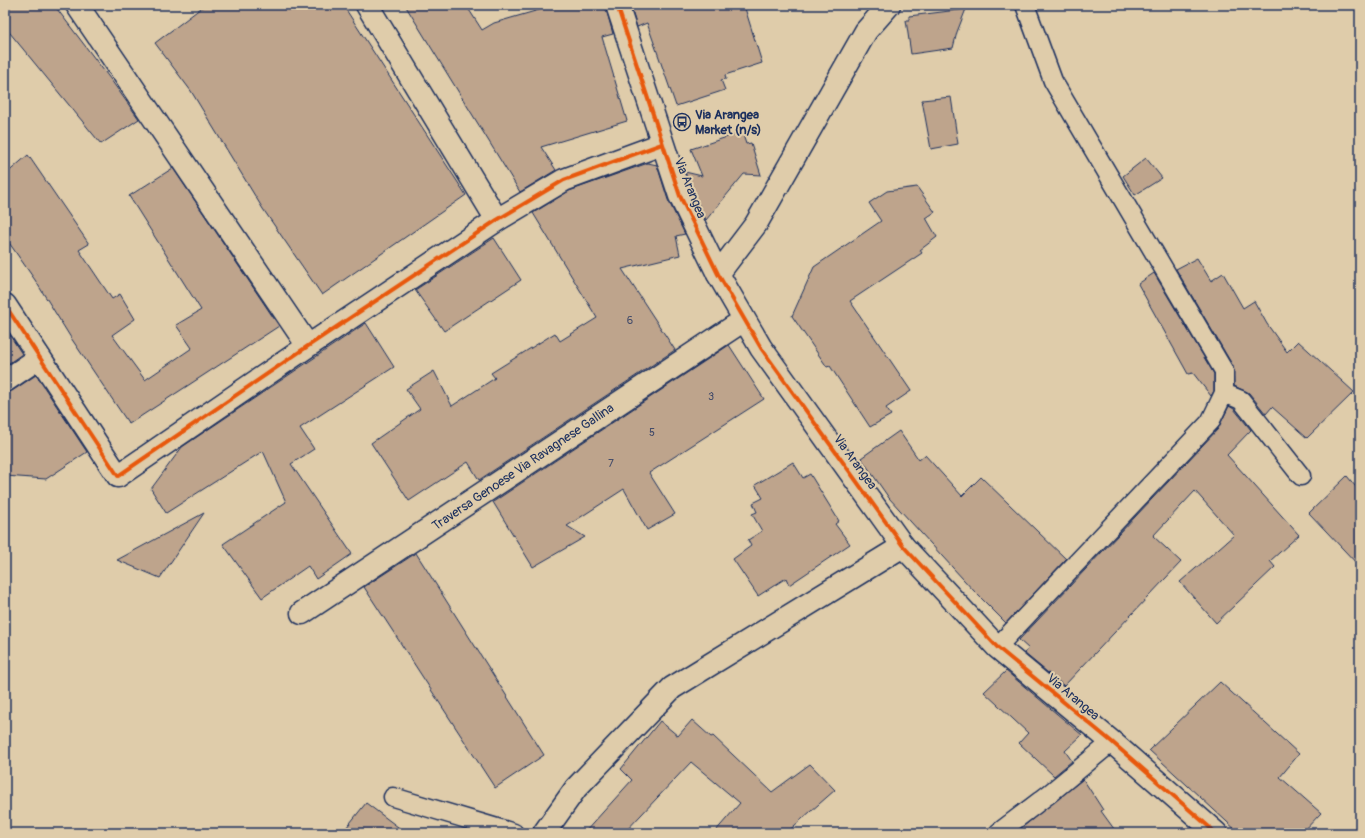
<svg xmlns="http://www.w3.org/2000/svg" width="1365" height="838" font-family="Pangolin,sans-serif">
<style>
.building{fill:#bea48c;stroke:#1b2f5e}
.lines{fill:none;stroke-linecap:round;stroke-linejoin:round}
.service-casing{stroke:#1b2f5e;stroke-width:21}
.minor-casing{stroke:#1b2f5e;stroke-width:25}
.tertiary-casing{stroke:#1b2f5e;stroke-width:25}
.service{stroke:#dfccaa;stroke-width:18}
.minor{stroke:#dfccaa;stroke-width:22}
.tertiary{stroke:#dfccaa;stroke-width:22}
.cycleway-casing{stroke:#dfccaa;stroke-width:6}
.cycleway{stroke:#e8590c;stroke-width:4}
.labels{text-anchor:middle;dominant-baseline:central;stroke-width:4;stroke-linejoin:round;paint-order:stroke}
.number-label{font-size:11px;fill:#444c6a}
.poi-label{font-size:13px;font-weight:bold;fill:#1b2f5e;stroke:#dfccaa;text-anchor:start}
.street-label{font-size:13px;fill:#1b2f5e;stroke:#dfccaa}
</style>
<rect width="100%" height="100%" fill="#dfccaa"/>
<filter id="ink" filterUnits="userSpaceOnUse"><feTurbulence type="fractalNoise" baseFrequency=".025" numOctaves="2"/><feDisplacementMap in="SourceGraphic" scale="8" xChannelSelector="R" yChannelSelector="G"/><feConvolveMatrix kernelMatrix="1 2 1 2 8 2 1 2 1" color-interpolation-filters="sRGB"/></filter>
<g filter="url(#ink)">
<path class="building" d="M 5,5 L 54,5 L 111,80 L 139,119 L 101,144 L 5,27 Z
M 205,5 L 343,5 L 466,195 L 322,295 L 263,209 L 191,91 L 155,43 Z
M 405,5 L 466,5 L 482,30 L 494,23 L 556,5 L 605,5 L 613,34 L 602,37 L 627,121 L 541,147 L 556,170 L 520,192 Z
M 630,5 L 744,5 L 762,63 L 725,75 L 726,79 L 721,80 L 725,90 L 676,106 L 647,23 L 637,27 Z
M 966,9 L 957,32 L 953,48 L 911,54 L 906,20 L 909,20 L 909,16 Z
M 951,97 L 958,144 L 931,149 L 922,100 Z
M 742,132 L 746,144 L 751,143 L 761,175 L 744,174 L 706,220 L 692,191 L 685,172 L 702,176 L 691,149 Z
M 28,155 L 89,244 L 79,250 L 112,299 L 120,294 L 135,319 L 112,335 L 145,380 L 192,348 L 176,325 L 201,310 L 129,196 L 173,168 L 279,326 L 129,424 L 71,338 L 35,280 L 5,237 L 5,175 Z
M 1146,158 L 1162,178 L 1135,195 L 1123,176 Z
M 648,163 L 657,165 L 668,200 L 685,234 L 676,236 L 680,255 L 622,269 L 675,350 L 479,480 L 468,462 L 409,501 L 371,443 L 420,409 L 406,389 L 434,371 L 452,406 L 495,378 L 491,373 L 555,333 L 560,341 L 597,318 L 533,213 L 569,191 Z
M 917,187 L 935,212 L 926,218 L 937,237 L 920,250 L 922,253 L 850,301 L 911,391 L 886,408 L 891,415 L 870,427 L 830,366 L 827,367 L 792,316 L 814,267 L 881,221 L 869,203 L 887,191 Z
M 494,238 L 521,280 L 444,331 L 415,290 Z
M 1197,258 L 1211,281 L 1223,273 L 1243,308 L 1254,301 L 1267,324 L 1287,352 L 1298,341 L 1354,392 L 1307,438 L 1272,407 L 1266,414 L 1249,393 L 1234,386 L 1233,366 L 1176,269 Z
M 1154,273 L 1214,374 L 1214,391 L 1211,396 L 1193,373 L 1188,374 L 1138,284 Z
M 366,323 L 394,367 L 300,428 L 314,449 L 291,464 L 352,554 L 316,579 L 308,566 L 262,598 L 223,544 L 286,502 L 263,451 L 166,513 L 151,489 L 182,447 Z
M 5,328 L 22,354 L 5,366 Z
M 729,345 L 764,399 L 649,473 L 675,514 L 647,530 L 624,489 L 567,526 L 585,537 L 533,567 L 493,502 Z
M 36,375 L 87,452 L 46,479 L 5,476 L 5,393 L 12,391 Z
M 1229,406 L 1234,409 L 1251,430 L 1227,455 L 1299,535 L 1270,561 L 1275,567 L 1216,623 L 1180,582 L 1234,535 L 1195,491 L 1153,536 L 1181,562 L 1064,686 L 1024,653 L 1029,649 L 1019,640 L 1218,429 Z
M 899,431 L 919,460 L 925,455 L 962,496 L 981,477 L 1066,559 L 1006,623 L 974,591 L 889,498 L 861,458 Z
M 793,462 L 803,478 L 810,474 L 839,521 L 835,524 L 850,544 L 789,585 L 786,578 L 758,596 L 733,559 L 751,546 L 748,540 L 762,531 L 752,514 L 757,512 L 753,503 L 763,498 L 755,485 Z
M 1347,476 L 1360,492 L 1360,567 L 1309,513 Z
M 204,513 L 160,578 L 117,560 Z
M 416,553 L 544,755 L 495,788 L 364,587 Z
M 1006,671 L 1082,735 L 1065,751 L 1072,761 L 1054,776 L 1019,743 L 1028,733 L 984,692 Z
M 1220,682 L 1299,754 L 1280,777 L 1321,813 L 1302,833 L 1239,833 L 1149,750 Z
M 692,720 L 711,737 L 713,736 L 772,792 L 810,764 L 835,790 L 786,833 L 714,833 L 740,803 L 691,762 L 624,833 L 584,833 L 632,780 L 621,769 L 660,721 L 678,736 Z
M 1083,779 L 1103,810 L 1101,811 L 1117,833 L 1015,833 Z
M 366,803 L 406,833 L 342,833 Z"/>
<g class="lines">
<g class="service-casing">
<path id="service" d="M 1224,393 L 1241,400 L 1301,476
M 997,647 L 1210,422 L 1224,393 L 1224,371 L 1053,81 L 1025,5
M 393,797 L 514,833
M 998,833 L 1049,794 L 1112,742"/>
</g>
<g class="minor-casing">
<path id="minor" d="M 77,5 L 308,346
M 367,5 L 497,220
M 718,274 L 756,224 L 866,31 L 889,5
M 5,305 L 118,476 L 308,346 L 497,220 L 564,180 L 662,144
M 5,381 L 39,358
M 302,613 L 744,320
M 544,833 L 576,788 L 672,688 L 903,546"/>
</g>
<g class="tertiary-casing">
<path id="tertiary" d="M 617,5 L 680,196 L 718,274 L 761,348 L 903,546 L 997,647 L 1112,742 L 1216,833"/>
</g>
<use href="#service" class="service"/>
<use href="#minor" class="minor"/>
<use href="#tertiary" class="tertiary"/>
<g class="cycleway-casing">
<path id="cycleway" d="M 617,5 L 680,196 L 718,274 L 761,348 L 903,546 L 997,647 L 1112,742 L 1216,833
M 5,305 L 118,476 L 308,346 L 497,220 L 564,180 L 662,144"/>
</g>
<use href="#cycleway" class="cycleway"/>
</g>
</g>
<defs>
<g id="bus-ring" transform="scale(0.9)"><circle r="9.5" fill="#dfccaa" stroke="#1b2f5e" stroke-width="1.5"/><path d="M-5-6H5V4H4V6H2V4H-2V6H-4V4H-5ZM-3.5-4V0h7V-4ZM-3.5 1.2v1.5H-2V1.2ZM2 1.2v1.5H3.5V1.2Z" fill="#1b2f5e"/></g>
</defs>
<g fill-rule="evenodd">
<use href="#bus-ring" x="682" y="122"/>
</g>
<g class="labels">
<g class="number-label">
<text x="630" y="320">6</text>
<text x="711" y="396">3</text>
<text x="652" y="432">5</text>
<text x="611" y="463">7</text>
</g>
<g class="poi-label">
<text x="695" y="115">Via Arangea<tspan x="695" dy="15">Market (n/s)</tspan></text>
</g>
<g class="street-label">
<text transform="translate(690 188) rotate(68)">Via Arangea</text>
<text transform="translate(855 462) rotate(54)">Via Arangea</text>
<text transform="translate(523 467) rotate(-34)">Traversa Genoese Via Ravagnese Gallina</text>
<text transform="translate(1073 697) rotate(40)">Via Arangea</text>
</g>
</g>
<rect width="1365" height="838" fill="none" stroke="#dfccaa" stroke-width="20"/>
<rect x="10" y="10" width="1345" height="818" fill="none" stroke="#1b2f5e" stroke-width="1.5" filter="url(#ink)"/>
</svg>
